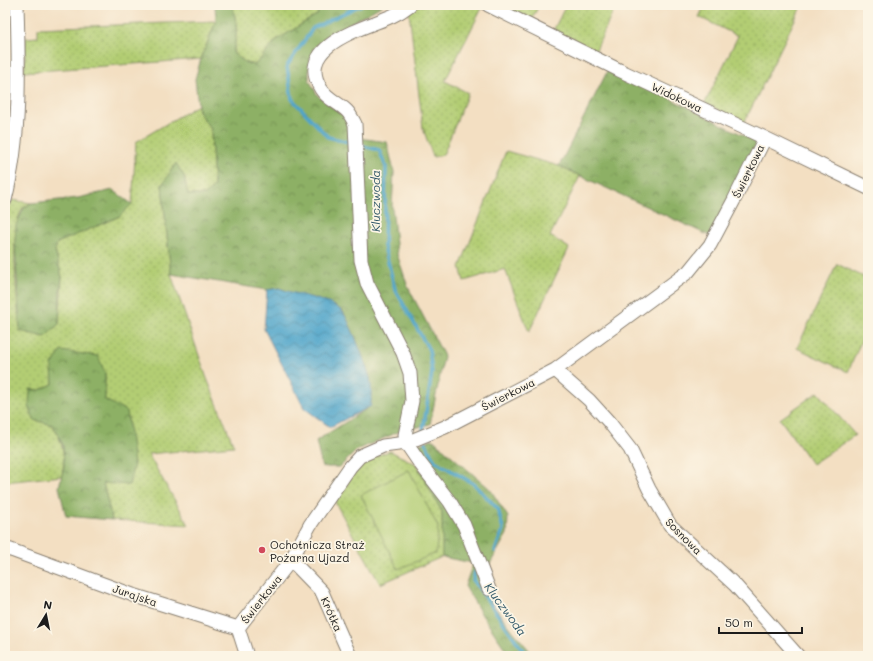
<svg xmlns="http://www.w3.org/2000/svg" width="873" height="661" font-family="Mali,sans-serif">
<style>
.green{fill:url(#green-dots);stroke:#677448}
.forest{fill:url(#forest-crowns);stroke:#546640}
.pitch{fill:#b2cd73;stroke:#677448}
.water{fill:url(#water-waves);stroke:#346073}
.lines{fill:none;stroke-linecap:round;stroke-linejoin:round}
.stream{stroke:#4da4ca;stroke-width:3.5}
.minor-casing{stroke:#887e6f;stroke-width:15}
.minor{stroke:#fff;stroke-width:13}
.poi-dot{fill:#d1495b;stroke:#fcf5e5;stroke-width:1.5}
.labels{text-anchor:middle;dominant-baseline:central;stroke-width:3.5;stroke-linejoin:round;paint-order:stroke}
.street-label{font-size:11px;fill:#1c1c1c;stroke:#fcf5e5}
.poi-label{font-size:11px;fill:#1c1c1c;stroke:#fcf5e5;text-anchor:start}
.water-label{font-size:12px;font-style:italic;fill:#32596a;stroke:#fcf5e5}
</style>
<defs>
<pattern id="green-dots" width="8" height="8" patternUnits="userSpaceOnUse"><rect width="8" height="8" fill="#b2cd73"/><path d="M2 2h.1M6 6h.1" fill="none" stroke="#98af63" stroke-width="1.8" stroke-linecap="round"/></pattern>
<pattern id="forest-crowns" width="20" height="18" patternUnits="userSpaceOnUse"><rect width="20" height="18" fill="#8db065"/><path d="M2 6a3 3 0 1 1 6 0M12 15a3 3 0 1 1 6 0" fill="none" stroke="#728e52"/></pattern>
<pattern id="water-waves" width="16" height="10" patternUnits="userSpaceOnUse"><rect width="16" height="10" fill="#4da4ca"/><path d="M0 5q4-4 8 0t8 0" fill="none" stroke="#3f85a3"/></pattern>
</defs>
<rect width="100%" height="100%" fill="#fcf5e5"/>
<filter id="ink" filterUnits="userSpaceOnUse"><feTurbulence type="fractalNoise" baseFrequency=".025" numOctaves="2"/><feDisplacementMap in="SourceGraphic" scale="8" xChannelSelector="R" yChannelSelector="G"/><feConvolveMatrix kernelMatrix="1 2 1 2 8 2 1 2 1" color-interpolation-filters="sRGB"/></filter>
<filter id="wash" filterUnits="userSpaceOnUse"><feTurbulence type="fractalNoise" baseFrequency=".012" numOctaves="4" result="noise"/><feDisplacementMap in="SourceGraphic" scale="16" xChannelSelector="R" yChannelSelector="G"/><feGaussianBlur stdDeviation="0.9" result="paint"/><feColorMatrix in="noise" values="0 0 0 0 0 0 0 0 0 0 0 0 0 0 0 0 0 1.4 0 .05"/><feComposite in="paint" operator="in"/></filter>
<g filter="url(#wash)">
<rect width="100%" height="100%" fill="#f3dfc2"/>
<path class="green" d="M 232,5 L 315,5 L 318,14 L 277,40 L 255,65 L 246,63 L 233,53 C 237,33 238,25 232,5 Z
M 418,5 L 483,6 L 445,81 L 468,93 L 443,155 L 433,157 L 423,128 L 409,12 Z
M 499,5 L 539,5 L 531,21 Z
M 566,5 L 616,5 L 595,52 L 553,31 Z
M 705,5 L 802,5 L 744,123 L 705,103 L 738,36 L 699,17 Z
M 216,21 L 201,59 L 24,72 L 26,38 L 38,37 L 38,28 Z
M 198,105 L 199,113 L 211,129 L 214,187 L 205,195 L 188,195 L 184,176 L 162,184 L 171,274 L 206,376 L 234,446 L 148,454 L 189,525 L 112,520 L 103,483 L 105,373 L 52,365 L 53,384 L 40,390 L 34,420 L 53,425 C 63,445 66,453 62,476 L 5,482 L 5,221 L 12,200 L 31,203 C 29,205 25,206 23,208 C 8,228 18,305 20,331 L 59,324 L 62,277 L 55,251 L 57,243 L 120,216 L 132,204 L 136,142 Z
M 506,151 L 559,166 L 580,176 L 550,236 L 569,248 L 529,332 L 505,269 L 464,281 L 460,267 Z
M 837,264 L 868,279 L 868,325 L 848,372 L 797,348 Z
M 818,392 L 855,435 L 812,464 L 780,419 Z
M 390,451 L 416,464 L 442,512 L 444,556 L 380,584 L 335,502 L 359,465 L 373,457 Z"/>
<path class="forest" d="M 215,5 L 232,5 C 238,25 237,33 233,53 L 246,63 L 255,65 L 277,40 L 318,14 L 315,5 L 383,5 L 325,37 L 313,50 L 309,63 L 309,80 L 318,96 L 346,118 L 351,137 L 387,142 L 394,172 L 392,206 L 397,254 L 408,287 L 444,356 L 430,424 L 398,432 L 357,450 L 340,467 L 322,467 L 316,441 L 371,406 L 370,378 L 357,342 L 343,311 L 323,301 L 292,293 L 279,288 L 267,290 L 171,274 L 162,185 L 176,163 L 184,176 L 188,195 L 205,195 L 214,187 L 211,129 L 199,113 L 195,79 L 201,59 L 216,21 Z
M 609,68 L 757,142 L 710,236 L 559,166 Z
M 113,190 L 132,204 L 120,216 L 57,243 L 55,251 L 62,277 L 60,291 L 59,324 L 45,337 L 20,331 L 15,242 L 16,225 L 24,208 L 31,203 L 78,198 Z
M 61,351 L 98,356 L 105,373 L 105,400 L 127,411 L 134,464 L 129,485 L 103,483 L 112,520 L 66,516 L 59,487 L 64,466 L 63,445 L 53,425 L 34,420 L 29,406 L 30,389 L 40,390 L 53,384 L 52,365 Z
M 432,439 L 490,489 L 508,517 L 507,534 L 487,569 L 418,445 Z
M 416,464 L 450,507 L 492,604 L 513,631 L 534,656 L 510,656 L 482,615 L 465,586 L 473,563 L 442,557 L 442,512 Z"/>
<path class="pitch" d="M 409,470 L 438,527 L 436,553 L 398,569 L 361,495 Z"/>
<path class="water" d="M 279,288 C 296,295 329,299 342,311 C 348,316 368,369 370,378 C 372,387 371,397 371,406 L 330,427 L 304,408 L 264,329 L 267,290 Z"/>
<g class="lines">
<path class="stream" d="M 353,143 L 328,137 L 292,99 L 287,66 L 313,28 L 361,5
M 359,145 L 379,150 L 386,167 L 384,246 L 395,289 L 429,350 L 432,372 L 423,431
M 425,442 L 435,461 L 474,484 L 498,509 L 503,529 L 495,551
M 475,572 L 473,580 L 527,656"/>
</g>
</g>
<g filter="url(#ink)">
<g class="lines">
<g class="minor-casing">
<path id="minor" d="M 410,5 C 405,9 399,13 392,16 C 365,28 294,45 321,89 C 327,99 339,103 347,111 C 350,114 353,120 355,124 L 361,260 L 367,283 L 403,353 L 410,373 L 412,401 L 405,435 L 406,443 L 419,462 L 450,502 L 464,525 L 489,589
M 488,5 L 619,70 L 765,138 L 868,188
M 5,200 C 21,137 19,70 17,5
M 555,370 L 589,400 L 609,422 L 630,449 L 649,489 L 670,525 L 735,585 L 798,656
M 5,549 L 11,550 L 133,595 L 238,628
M 291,560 L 322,592 L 350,656
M 238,628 L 291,560 L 310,525 L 350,467 L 360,456 L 383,446 L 406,443 L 445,427 L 555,370 L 688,272 L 710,245 L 734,200 L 765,138
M 238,628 L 247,656"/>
</g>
<use href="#minor" class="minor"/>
</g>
</g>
<circle class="poi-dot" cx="262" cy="550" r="4"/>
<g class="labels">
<g class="street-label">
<text transform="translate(677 97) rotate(25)">Widokowa</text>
<text transform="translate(748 171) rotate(-64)">Świerkowa</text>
<text transform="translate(508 394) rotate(-27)">Świerkowa</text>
<text transform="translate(684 536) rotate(45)">Sosnowa</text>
<text transform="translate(135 595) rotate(19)">Jurajska</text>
<text transform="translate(261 599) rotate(-52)">Świerkowa</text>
<text transform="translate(332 614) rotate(66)">Krótka</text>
</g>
<g class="poi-label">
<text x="270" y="544">Ochotnicza Straż<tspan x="270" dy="13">Pożarna Ujazd</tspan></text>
</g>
<g class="water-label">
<text transform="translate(375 201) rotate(-90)">Kluczwoda</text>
<text transform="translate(506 609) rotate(54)">Kluczwoda</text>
</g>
</g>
<rect width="873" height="661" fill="none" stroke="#fcf5e5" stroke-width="20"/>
<g transform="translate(46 615) rotate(10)" stroke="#fcf5e5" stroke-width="3" paint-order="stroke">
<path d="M0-3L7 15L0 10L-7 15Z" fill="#1c1c1c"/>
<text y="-6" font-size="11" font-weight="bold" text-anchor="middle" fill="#1c1c1c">N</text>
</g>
<path d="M719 627v6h83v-6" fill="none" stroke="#1c1c1c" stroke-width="2"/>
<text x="725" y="627" font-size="12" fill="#1c1c1c" stroke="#fcf5e5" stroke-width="3" paint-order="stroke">50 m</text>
</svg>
